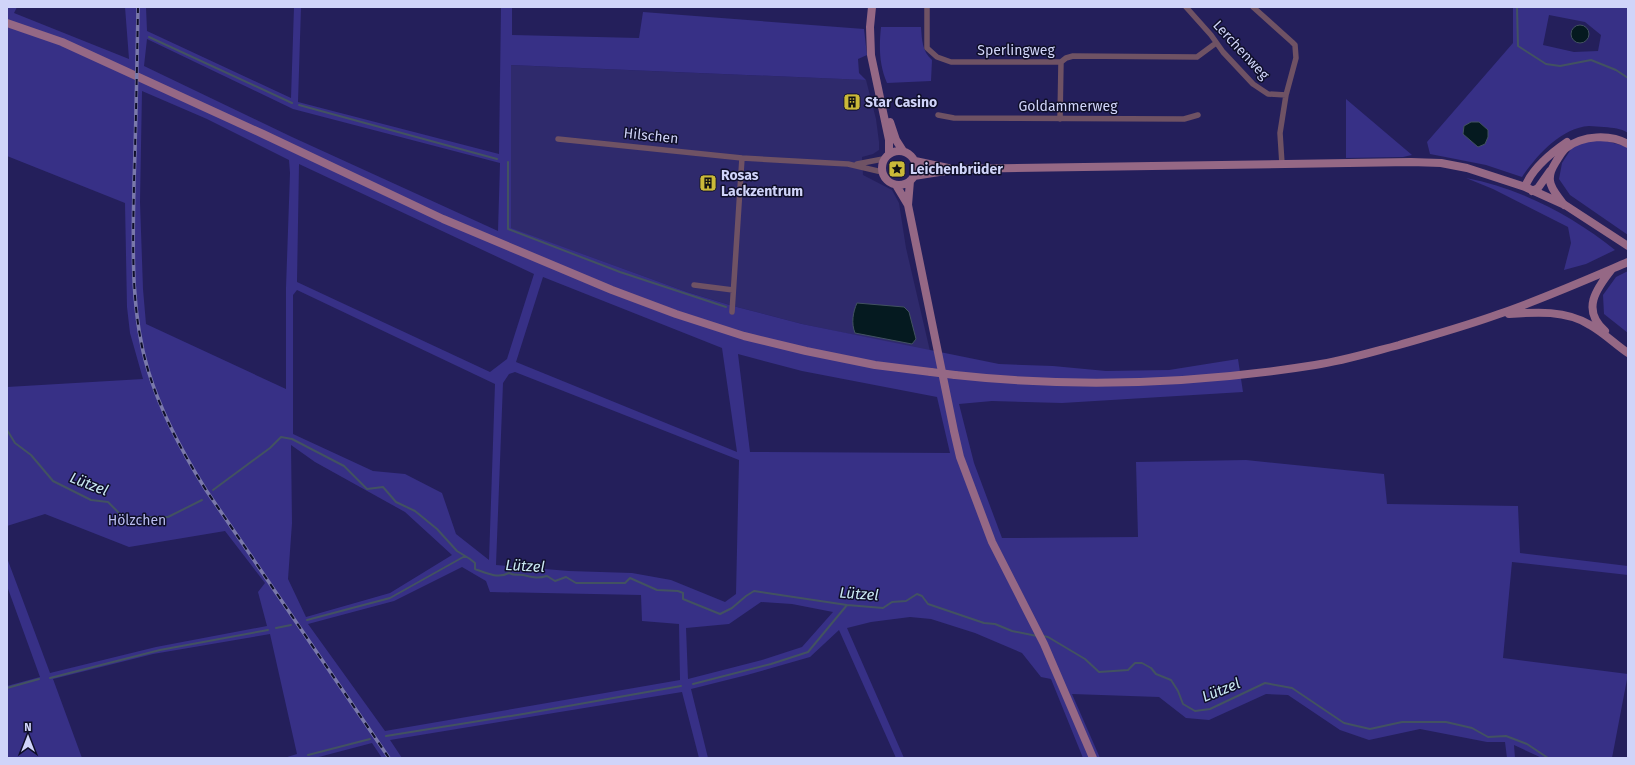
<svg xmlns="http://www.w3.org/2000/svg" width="1635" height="765" font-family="'Fira Sans',sans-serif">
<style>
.built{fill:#2f2a6c}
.green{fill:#373086;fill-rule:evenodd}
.water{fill:#051a20;stroke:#425261}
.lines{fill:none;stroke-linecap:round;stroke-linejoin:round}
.stream{stroke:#425261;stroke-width:2}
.street{stroke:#6f5264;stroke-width:5.5}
.secondary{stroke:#956885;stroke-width:8}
.rail-casing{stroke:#7a79aa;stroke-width:3.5}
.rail{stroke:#0f0f29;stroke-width:2;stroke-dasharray:6;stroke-linecap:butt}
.secondary-bridge{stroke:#956885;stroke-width:8}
.labels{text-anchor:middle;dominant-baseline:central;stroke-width:3;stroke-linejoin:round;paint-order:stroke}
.street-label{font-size:14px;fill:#d0d4f9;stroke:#0f0f29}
.poi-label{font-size:14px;font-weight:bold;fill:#d0d4f9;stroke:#0f0f29;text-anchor:start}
.park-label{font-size:14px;fill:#b9bdef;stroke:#0f0f29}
.water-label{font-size:15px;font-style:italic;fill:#cbe9f4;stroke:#0f0f29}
</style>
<rect width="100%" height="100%" fill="#241f5b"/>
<path class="built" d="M 510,65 L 866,80 L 876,119 L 879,142 L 879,150 L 873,154 L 862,157 L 863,175 L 892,190 L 899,203 L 906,248 L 930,351 L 802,324 L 733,306 L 687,292 L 510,228 Z"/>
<path class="green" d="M 7,7 L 17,7 L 14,13 L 129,59 L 125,7 L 146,7 L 147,31 L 291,98 L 294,7 L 301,7 L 298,102 L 499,154 L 501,7 L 512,7 L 512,35 L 639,38 L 643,12 L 864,29 L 867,55 L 858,59 L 859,73 L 866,80 L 511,65 L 511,228 L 687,292 L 733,306 L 802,324 L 999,364 L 1053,366 L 1106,371 L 1169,370 L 1238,359 L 1243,392 L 1062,403 L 992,401 L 959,404 L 974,463 L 1002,538 L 1138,537 L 1136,462 L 1246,460 L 1384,474 L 1387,504 L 1518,506 L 1520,553 L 1628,566 L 1628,575 L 1512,562 L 1503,658 L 1628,674 L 1612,758 L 1542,758 L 1514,745 L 1515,758 L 1507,758 L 1505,742 L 1487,742 L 1420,729 L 1369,740 L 1340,730 L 1288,695 L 1266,694 L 1209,720 L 1186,718 L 1159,697 L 1072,694 L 1100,758 L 1083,758 L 1051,679 L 1041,677 L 1022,653 L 975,633 L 931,619 L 910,617 L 871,622 L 847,628 L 904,758 L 896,758 L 839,630 L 810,657 L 747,675 L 691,689 L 708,758 L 699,758 L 682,692 L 390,740 L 402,758 L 382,758 L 372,743 L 315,758 L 284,758 L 297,754 L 270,634 L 153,654 L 53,679 L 82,758 L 7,758 L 7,686 L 40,677 L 7,586 L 7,558 L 50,673 L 156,647 L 267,626 L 258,592 L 265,583 L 225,531 L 129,547 L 45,514 L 7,526 L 7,387 L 143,379 L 130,333 L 127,307 L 125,203 L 7,156 ZM 147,39 L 293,109 L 500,163 L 498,231 L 292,137 L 144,66 ZM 142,91 L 207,119 L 289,160 L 290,173 L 286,288 L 286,389 L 146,324 L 143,289 L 140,202 ZM 299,164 L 534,274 L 507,359 L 490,372 L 297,282 ZM 543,277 L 722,348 L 737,452 L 516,362 ZM 297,290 L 495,384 L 489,560 L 456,534 L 442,493 L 405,474 L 373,471 L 293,434 L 293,295 ZM 738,354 L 802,371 L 937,397 L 950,453 L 750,452 ZM 515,372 L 739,460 L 736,594 L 725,602 L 671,580 L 632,573 L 569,571 L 496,565 L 503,383 L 509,374 ZM 291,445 L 315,462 L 405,512 L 452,555 L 390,593 L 306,617 L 288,579 L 292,523 ZM 462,567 L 486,581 L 490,592 L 641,595 L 642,621 L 679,624 L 680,680 L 385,731 L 308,624 L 394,601 ZM 761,602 L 792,604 L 833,612 L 802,647 L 762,660 L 688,679 L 686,628 L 729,624 Z
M 1513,7 L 1628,7 L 1628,133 C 1620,128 1614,128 1604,127 C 1599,127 1594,126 1589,126 C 1561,128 1537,155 1522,177 L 1486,165 L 1430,154 L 1427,142 L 1513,43 ZM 1549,15 L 1585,22 L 1601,35 L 1598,51 L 1574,52 L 1543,45 Z
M 881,27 L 921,27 C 922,40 922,51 932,60 L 931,81 L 887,83 C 879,64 879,47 881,27 Z
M 1346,99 L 1412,155 L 1403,157 L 1346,158 Z
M 1586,141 L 1606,141 L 1628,147 L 1628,235 L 1570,195 L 1559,179 L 1562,163 L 1573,146 Z
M 1466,178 C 1520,188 1573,216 1615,250 L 1586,264 L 1564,270 L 1571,243 L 1568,227 L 1493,189 Z
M 1628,271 L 1628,333 L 1604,314 L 1603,295 L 1616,277 Z"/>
<path class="water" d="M1571 34a9 9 0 1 1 18 0a9 9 0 1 1-18 0Z
M 1471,122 L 1479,122 L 1488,130 L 1488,137 L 1485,144 L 1478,147 L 1463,134 L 1464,126 Z
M 857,303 L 904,307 L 909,312 L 916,339 L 912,344 L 855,333 C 851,323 853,312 857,303 Z"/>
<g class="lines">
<path class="stream" d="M 1517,7 L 1518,46 L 1546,64 L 1560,66 L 1591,60 L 1616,70 L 1628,78
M 149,37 L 292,103
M 299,105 L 497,159
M 508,162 L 508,229 L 620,272 L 726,307
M 7,430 L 15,443 L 31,455 L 53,481 L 91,500 L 108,502 L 119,513 L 133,522 L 148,517 L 168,517 L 202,500
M 213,490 L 270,448 L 281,437 L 292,439 L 344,466 L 367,489 L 383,487 L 396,502 L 415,511 L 437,529 L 457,551 L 470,559 L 475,563 L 475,569 C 486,573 498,579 509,573 C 515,576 518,574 523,575 C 532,577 537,579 547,576 L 555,581 L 566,577 L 576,583 L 625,583 L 630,578 L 657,590 L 678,591 L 683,593 L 683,599 L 720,614 L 732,608 L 746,596 L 754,591 L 847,605 L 883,608 L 892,602 L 906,601 L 917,594 L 922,596 L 928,604 L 984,623 L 995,624 L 1012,631 L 1037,636
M 307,620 L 390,598 L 465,556
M 276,628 L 291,625
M 1043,636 L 1048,637 L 1085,659 L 1099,672 L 1128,670 L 1135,663 L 1142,663 L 1151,668 L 1156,674 L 1171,680 L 1178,691 L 1183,704 L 1195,711 L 1210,709 L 1265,683 L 1292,688 L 1344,723 L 1370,729 L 1402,722 L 1446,722 L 1472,728 L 1488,737 L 1506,736 L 1527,744 L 1548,758
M 50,678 L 160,650 L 268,630
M 693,684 L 771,664 L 808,652 L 847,605
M 7,688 L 39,679
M 386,736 L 523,714 L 681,686
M 308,755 L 370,739"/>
<path class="street" d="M 927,7 L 927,48 L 937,57 L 951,62 L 1061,62 L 1066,58 L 1073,56 L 1197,57 L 1216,43
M 1186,7 L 1211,35 L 1223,52 L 1253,84 L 1268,94 L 1286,95
M 1253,7 L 1292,42 L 1295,45 L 1296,58 L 1286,95 L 1280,133 L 1282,164
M 938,115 L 954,118 L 1184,119 L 1198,115
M 1060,119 L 1061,62
M 558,139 L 742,158 L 848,164 L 882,172
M 857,164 L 883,159
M 694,285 L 733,290
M 732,312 L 742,158"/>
<path class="secondary" d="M 872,7 L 870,27 L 871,55 L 889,140 L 889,153
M 7,23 L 62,42 L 263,134 L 443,219 L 612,290 L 676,314 L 744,336 L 806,351 L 875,365 L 931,372
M 890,122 L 896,140 L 903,151
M882 168a17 17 0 1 1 34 0a17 17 0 1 1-34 0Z
M 915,161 L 948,168
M 914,176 L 958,169 L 1411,162 L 1441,163 L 1467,168 L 1525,187 L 1565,205 L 1628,246
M 910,181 L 908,205 L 954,431 L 960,457 L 992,542 L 1044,644 L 1093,758
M 896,185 L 908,205
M 1525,187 C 1532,168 1551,153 1567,142
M 1532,191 L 1538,188 L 1550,171
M 1564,205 C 1559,197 1551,190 1550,181 C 1549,172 1553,167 1557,160 C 1560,156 1562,151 1566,148 C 1583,135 1610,134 1628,144
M 1509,314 C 1536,312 1566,310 1590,325 C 1604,333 1615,344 1628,353
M 1605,331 C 1581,310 1596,289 1612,269
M 955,375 C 1074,388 1196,384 1315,365 C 1343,361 1372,352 1399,345 C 1433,335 1466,326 1499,314 C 1543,299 1586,280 1628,262"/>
<g class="rail-casing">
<path id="rail" d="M 138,7 C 137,66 136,124 134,183 C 133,245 130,310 148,370 C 161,413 182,452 206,490 L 389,758"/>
</g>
<use href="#rail" class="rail"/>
<path class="secondary-bridge" d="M 931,372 L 955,375"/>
</g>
<defs>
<g id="building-square" transform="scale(0.9)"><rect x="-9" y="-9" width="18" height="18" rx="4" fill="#cbb939" stroke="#0f0f29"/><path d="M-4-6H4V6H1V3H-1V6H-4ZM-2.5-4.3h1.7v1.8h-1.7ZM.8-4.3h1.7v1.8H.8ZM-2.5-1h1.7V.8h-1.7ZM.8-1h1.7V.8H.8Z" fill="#111"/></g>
<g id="sight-square" transform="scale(0.9)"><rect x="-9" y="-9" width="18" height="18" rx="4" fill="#cbb939" stroke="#0f0f29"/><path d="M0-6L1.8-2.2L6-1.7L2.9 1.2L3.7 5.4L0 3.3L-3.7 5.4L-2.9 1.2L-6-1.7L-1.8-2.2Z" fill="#111"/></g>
</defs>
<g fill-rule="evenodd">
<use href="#building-square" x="852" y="102"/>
<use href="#sight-square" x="897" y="169"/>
<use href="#building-square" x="708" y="183"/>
</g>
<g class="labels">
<g class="street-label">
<text x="1016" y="50">Sperlingweg</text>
<text transform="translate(1241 50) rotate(47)">Lerchenweg</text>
<text x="1068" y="106">Goldammerweg</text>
<text transform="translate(651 136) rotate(6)">Hilschen</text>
</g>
<g class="poi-label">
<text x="865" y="102">Star Casino</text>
<text x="910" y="169">Leichenbrüder</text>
<text x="721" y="175">Rosas<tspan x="721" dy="16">Lackzentrum</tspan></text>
</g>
<g class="park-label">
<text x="137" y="520">Hölzchen</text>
</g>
<g class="water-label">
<text transform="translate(89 484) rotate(21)">Lützel</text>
<text transform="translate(525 566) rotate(3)">Lützel</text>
<text transform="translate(859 594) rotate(4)">Lützel</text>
<text transform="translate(1221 690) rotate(-22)">Lützel</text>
</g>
</g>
<rect width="1635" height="765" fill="none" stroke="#d0d4f9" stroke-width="16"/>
<g transform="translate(28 737)" stroke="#0f0f29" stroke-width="3" paint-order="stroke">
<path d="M0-3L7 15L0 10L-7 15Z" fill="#d0d4f9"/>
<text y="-6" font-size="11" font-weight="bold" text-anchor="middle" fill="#d0d4f9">N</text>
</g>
</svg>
